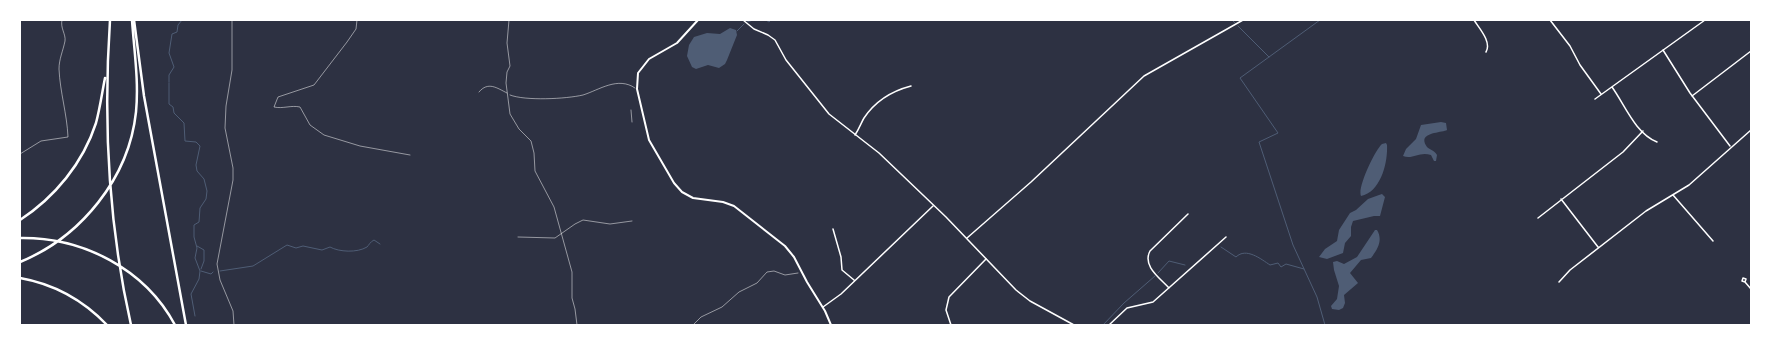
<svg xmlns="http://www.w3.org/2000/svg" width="1771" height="345" font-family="'DM Sans',sans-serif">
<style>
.water{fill:#4f5d75}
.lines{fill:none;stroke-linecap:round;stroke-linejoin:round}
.stream{stroke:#4f5d75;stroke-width:1}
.path{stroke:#fff;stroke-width:0.5}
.minor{stroke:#fff;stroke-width:1.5}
.tertiary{stroke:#fff;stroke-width:1.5}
.secondary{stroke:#fff;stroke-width:2}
.motorway{stroke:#fff;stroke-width:2.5}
</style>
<rect width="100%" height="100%" fill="#2d3142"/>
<path class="water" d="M 730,28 L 736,30 L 737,35 L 727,60 L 725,64 L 719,68 L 708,65 L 696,69 L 692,67 L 687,56 L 689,45 L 694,37 L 707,33 L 720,34 Z
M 1441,122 L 1446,123 L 1447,130 C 1442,133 1416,132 1427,147 C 1430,150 1434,150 1437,155 L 1436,161 L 1434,161 L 1431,155 C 1419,151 1413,160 1403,156 L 1406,149 L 1416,139 L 1421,125 Z
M 1382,144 L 1386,143 L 1387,145 C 1388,162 1381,192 1361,196 C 1357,188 1375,150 1382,144 Z
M 1379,195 L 1382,194 L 1385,197 L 1380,216 L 1374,216 L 1353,221 L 1351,227 L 1351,236 L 1345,243 L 1343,253 L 1327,259 L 1319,257 L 1325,249 L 1337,241 L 1339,230 L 1350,213 L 1356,210 L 1368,199 Z
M 1375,230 L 1377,230 C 1383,240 1378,249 1371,258 L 1361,260 L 1350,273 L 1358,283 L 1344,295 L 1345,303 L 1343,308 L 1339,310 L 1332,309 L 1331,306 L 1337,299 L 1339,286 L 1334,270 L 1333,262 L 1337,261 L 1344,264 L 1357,257 Z"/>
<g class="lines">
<path class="stream" d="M 766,20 L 769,22 L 771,20
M 1232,20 L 1235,23
M 1320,20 L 1240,78 L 1278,133 L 1259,142 L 1293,245 L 1317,297 L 1325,325
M 747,22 L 753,20
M 1238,26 L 1269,57
M 737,31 L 744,24
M 169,82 L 169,75 L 174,67 L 169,53 L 172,34 L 177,32 L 178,25 L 182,20
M 169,83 L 169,104 L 173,107 L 174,113 L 184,123 L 185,141 L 196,142 L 200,146 L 196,165 L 197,171 L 204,179 L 207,191 L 206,199 L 200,208 L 199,222 L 194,225 L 194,237 L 197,248 L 195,258 L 200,271 L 199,279 L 191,294 L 195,316
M 197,246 L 204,250 L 204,261 L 201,269
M 1221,247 L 1236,257 C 1246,247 1261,259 1270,265 L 1278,263 L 1281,267 L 1286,264 L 1304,269
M 201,271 L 211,274 L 213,272
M 220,271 L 253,266 L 287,245 L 296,248 L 303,246 L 322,250 L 330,247 C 339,252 357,253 367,247 C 369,245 370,242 374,240 L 380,244
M 1158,273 L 1169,261 L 1185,265
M 1103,325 L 1124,303 L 1155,276"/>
<path class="path" d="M 232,20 L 232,70 L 226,106 L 225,128 L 233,168 L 233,180 L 217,264 L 220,280 L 233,311 L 234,325
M 357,20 L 356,29 L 347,42 L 314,85 L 278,97 L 274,107 C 283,109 291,105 300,107 L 310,125 L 324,135 L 360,146 L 410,155
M 509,20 L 507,43 L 510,66 L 507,72 L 506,83 L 510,114 L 519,129 L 531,141 L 534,153 L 535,171 L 554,207 L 572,272 L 572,298 L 575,309 L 577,325
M 479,92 C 488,81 497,88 507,93
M 510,95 C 525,101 566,99 583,95 C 599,90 618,76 635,88
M 631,110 L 632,122
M 20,154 L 41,141 L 68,137 C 67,114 60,92 59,69 C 59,59 63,51 65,41 C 66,34 60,28 62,20
M 518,237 L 555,238 L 575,224 L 583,220 L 610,224 L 632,221
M 693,325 L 701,317 L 722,307 L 739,292 L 757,283 L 767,272 L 774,271 L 785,275 L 798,273"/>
<path class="minor" d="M 1474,20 C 1479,28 1492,42 1486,52
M 1550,20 L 1570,46 L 1580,65 L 1601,94
M 1663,50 L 1690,93 L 1730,146
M 1612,87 C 1625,105 1635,133 1657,142
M 1692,96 L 1751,51
M 1595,99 L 1705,20
M 855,135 C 859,129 861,123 864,118 C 876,100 892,91 911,86
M 1673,195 L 1713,241
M 1561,199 L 1598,247
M 1538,218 L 1623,152 L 1643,131
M 833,229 L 841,257 L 842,270 L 854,280
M 967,238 L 1031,182 L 1144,76 L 1243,20
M 1559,282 L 1570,270 L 1646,211 L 1689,185 L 1751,130
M 1745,282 L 1746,279 L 1743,278 L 1742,281 L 1745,282 L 1751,289
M 1169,288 C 1160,278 1142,266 1150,251 L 1188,214
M 823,307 L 841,294 L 933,206
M 951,325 L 946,310 L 949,297 L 986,259
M 1109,325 L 1127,308 L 1153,302 L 1226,237"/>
<path class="tertiary" d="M 743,20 L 754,29 L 768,35 L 775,40 L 786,60 L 829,114 L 879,153 L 946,217 L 1016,290 L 1030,301 L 1074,325"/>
<path class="secondary" d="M 698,20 L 677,43 L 649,59 L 638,73 L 637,89 L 649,140 L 674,183 L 682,192 L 693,198 L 723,202 L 734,206 L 785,246 L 794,257 L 807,282 L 825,311 L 831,325"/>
<path class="motorway" d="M 110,20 C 103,124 108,223 131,325
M 134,20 L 144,96 L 186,325
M 20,220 C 55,197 83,163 96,123 C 100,108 102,93 105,78
M 20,238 C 83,237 145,269 175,325
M 20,262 C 81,237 129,178 136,112 C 139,81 134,50 132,20
M 20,278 C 54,284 83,300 107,325"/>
</g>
<rect width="1771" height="345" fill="none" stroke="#ffffff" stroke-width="42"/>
</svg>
